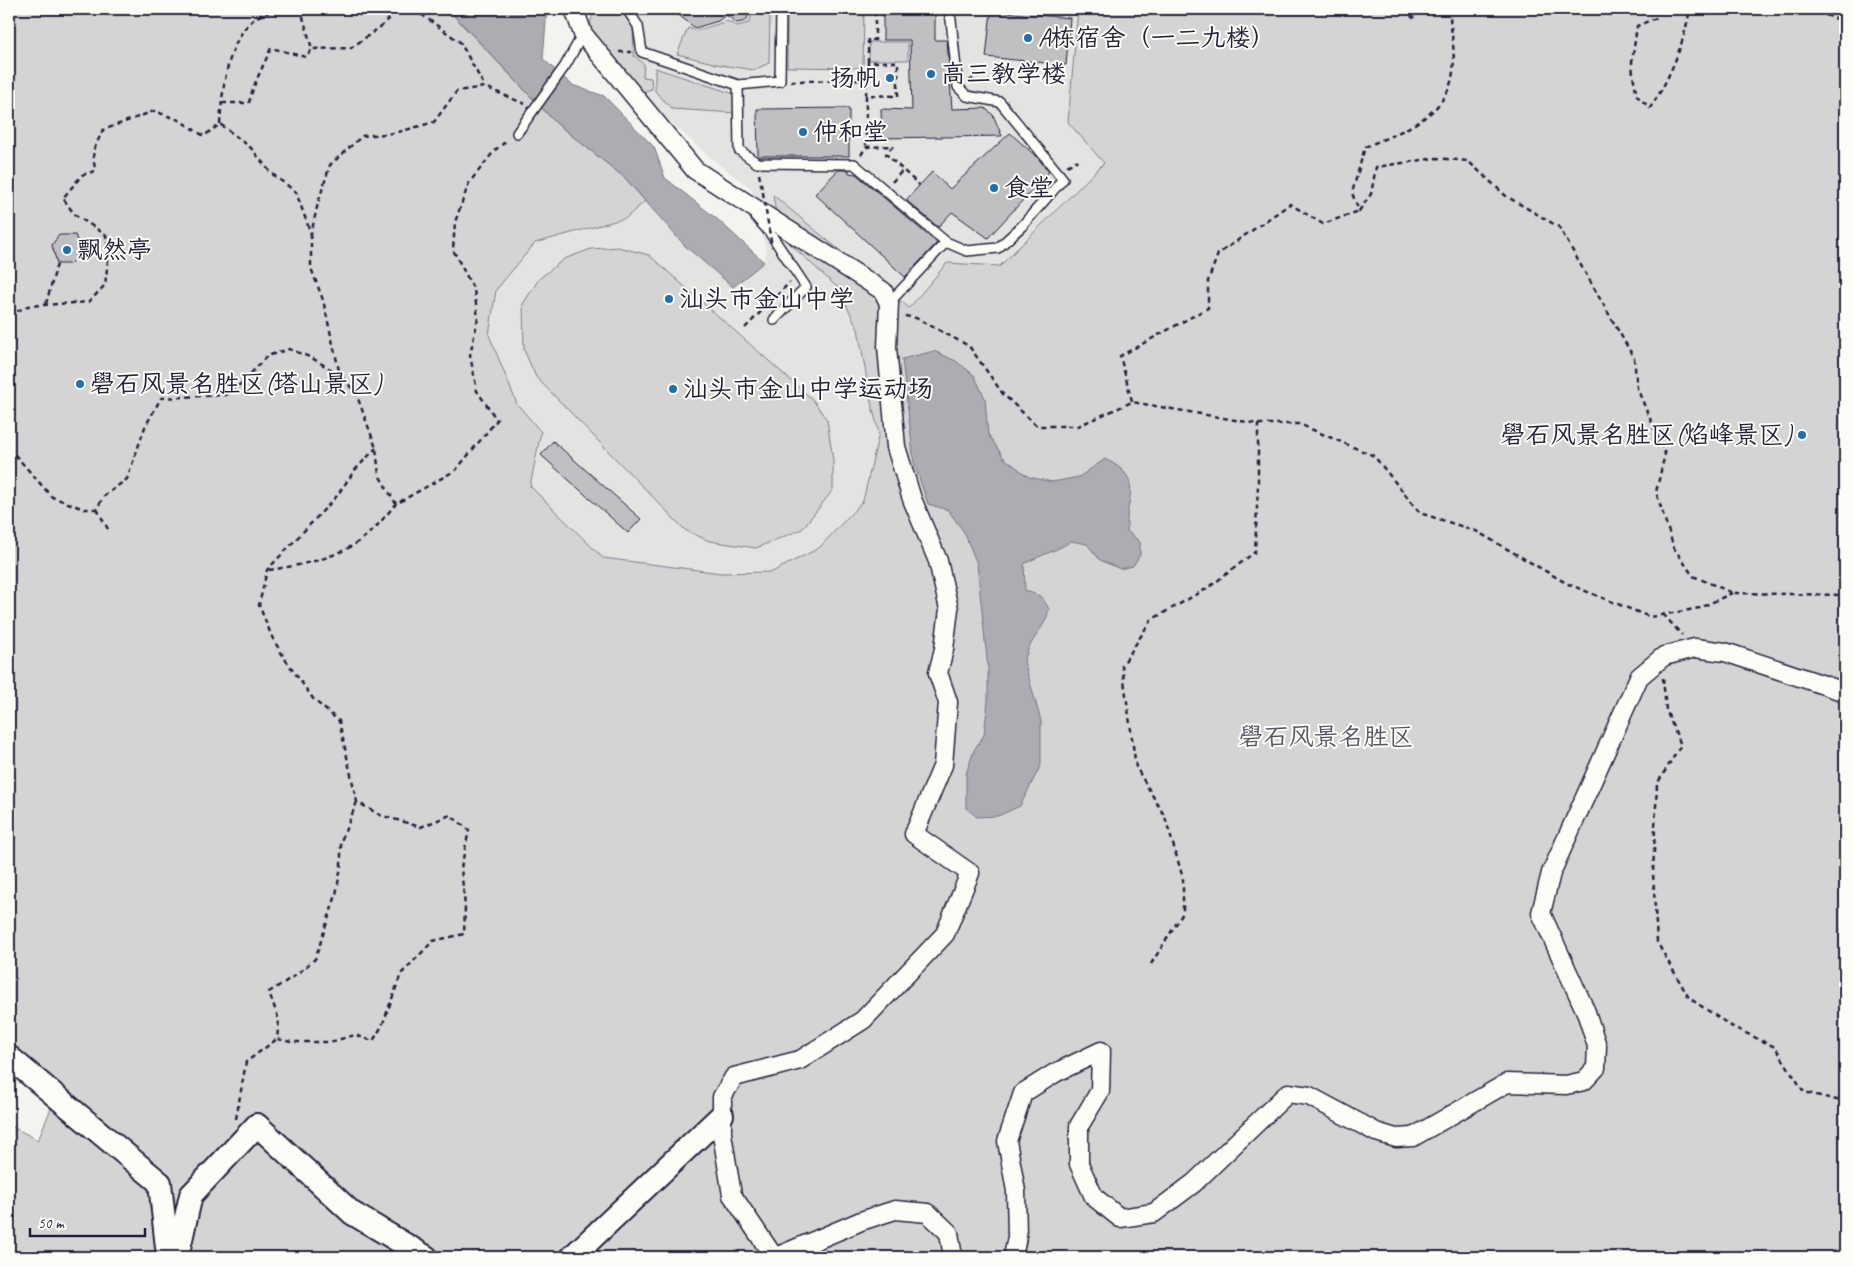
<svg xmlns="http://www.w3.org/2000/svg" width="1854" height="1266" font-family="Caveat,'LXGW WenKai TC',sans-serif">
<style>
.built{fill:#e4e3e2}
.green{fill:#d5d4d5;stroke:#7c7b88}
.water{fill:#acacb2;stroke:#757582}
.building{fill:#c0bfc2;stroke:#22223b}
.lines{fill:none;stroke-linecap:round;stroke-linejoin:round}
.service-casing{stroke:#22223b;stroke-width:12}
.minor-casing{stroke:#22223b;stroke-width:21}
.tertiary-casing{stroke:#22223b;stroke-width:26}
.path{stroke:#22223b;stroke-width:2.5;stroke-dasharray:5 4;stroke-linecap:butt}
.service{stroke:#fdfcf7;stroke-width:9}
.minor{stroke:#fdfcf7;stroke-width:18}
.tertiary{stroke:#fdfcf7;stroke-width:22}
.path-bridge{stroke:#22223b;stroke-width:2.5;stroke-dasharray:5 4;stroke-linecap:butt}
.poi-dot{fill:#1f6fb2;stroke:#fdfcf7;stroke-width:2}
.labels{text-anchor:middle;dominant-baseline:central;stroke-width:4;stroke-linejoin:round;paint-order:stroke}
.poi-label{font-size:25px;fill:#22223b;stroke:#fdfcf7;text-anchor:start}
.park-label{font-size:25px;fill:#585769;stroke:#fdfcf7}
</style>
<rect width="100%" height="100%" fill="#f4f3ef"/>
<filter id="ink" filterUnits="userSpaceOnUse"><feTurbulence type="fractalNoise" baseFrequency=".02" numOctaves="2"/><feDisplacementMap in="SourceGraphic" scale="10" xChannelSelector="R" yChannelSelector="G"/><feConvolveMatrix kernelMatrix="1 2 1 2 8 2 1 2 1" color-interpolation-filters="sRGB"/></filter>
<g filter="url(#ink)">
<path class="built" d="M 592,9 L 1078,9 L 1068,122 L 1104,163 L 1000,266 L 947,263 L 910,308 L 773,196 L 780,234 L 838,288 L 858,329 L 871,402 L 879,433 L 863,501 L 819,548 L 772,572 L 721,573 L 603,558 L 530,486 L 541,432 L 517,404 L 489,335 L 496,290 L 535,243 L 626,218 L 645,201 L 685,246 L 733,287 L 764,262 L 766,251 L 752,189 L 707,155 L 639,93 L 590,38 Z"/>
<path class="green" d="M 9,9 L 447,9 L 556,123 L 625,178 L 645,201 L 626,218 L 535,243 L 496,290 L 489,335 L 517,404 L 541,432 L 530,486 L 603,558 L 721,573 L 772,572 L 819,548 L 863,501 L 879,433 L 871,402 L 858,329 L 838,288 L 779,234 L 773,195 L 909,308 L 947,263 L 1000,266 L 1104,163 L 1068,122 L 1078,9 L 1845,9 L 1845,1257 L 9,1257 L 9,1125 L 38,1140 L 56,1096 L 9,1057 L 9,988 L 13,962 L 9,961 Z
M 605,9 L 621,11 L 633,28 L 634,56 L 644,64 L 643,77 L 651,78 L 652,89 L 639,93 L 590,38 L 591,19 L 595,12 Z
M 751,9 L 770,9 L 769,63 L 754,70 L 721,65 L 677,54 L 688,28 L 696,31 L 727,21 L 737,26 L 749,23 L 753,11 Z
M 787,9 L 864,9 L 863,68 L 787,67 Z
M 869,42 L 908,42 L 908,60 L 869,60 Z
M 655,68 L 734,94 L 735,113 L 672,109 L 655,91 Z
M 618,247 L 649,255 L 813,400 L 827,420 L 833,460 L 833,490 L 802,529 L 756,548 L 709,541 L 685,530 L 536,377 L 524,350 L 523,304 L 539,279 L 564,259 L 591,249 Z"/>
<path class="water" d="M 448,9 L 547,9 L 543,59 L 572,85 L 604,96 L 654,147 L 665,178 L 717,219 L 764,262 L 733,287 L 685,246 L 625,178 L 556,123 Z
M 934,351 L 956,361 L 974,375 L 985,398 L 988,434 L 1004,458 L 1029,477 L 1052,482 L 1079,477 L 1105,459 C 1146,479 1125,495 1127,531 L 1140,542 L 1140,555 L 1133,566 L 1120,569 L 1100,560 L 1087,544 L 1071,541 C 1057,551 1040,555 1024,564 L 1025,590 L 1042,597 L 1049,609 L 1046,620 L 1029,647 L 1024,661 L 1041,721 L 1041,765 L 1020,806 L 998,816 L 977,817 L 966,808 L 966,774 L 974,750 L 984,735 L 988,701 L 988,669 L 977,564 L 964,532 L 948,510 L 928,504 L 914,463 L 902,359 Z"/>
<path class="building" d="M 671,9 L 751,9 L 746,21 L 737,23 L 726,15 L 718,21 L 695,28 Z
M 991,11 L 1070,18 L 1066,65 L 986,57 Z
M 935,14 L 935,40 L 947,40 L 952,109 L 985,108 L 993,115 L 1002,136 L 882,138 L 881,109 L 912,110 L 910,40 L 883,40 L 883,15 Z
M 849,108 L 849,156 L 758,156 L 757,109 Z
M 1010,133 L 1038,158 L 1049,172 L 988,238 L 952,212 L 938,227 L 906,200 L 932,172 L 950,189 Z
M 838,170 L 849,170 L 849,173 L 856,174 L 937,243 L 905,277 L 815,194 Z
M 59,235 L 75,235 L 80,249 L 79,255 L 70,264 L 57,264 L 52,245 Z
M 553,441 L 641,519 L 628,533 L 541,455 Z"/>
<g class="lines">
<g class="service-casing">
<path id="service" d="M 627,9 L 638,26 L 642,52 L 738,85 L 780,81 L 781,9
M 738,85 L 739,150 L 757,163 L 854,164 L 946,242 L 889,303
M 517,133 L 565,66 L 583,34
M 755,216 L 770,233 L 806,287 L 774,320
M 946,242 L 967,251 L 998,248 L 1022,226 L 1063,179 L 1000,102 L 967,96 L 958,87 L 951,20 L 948,9"/>
</g>
<g class="minor-casing">
<path id="minor" d="M 574,9 L 583,34 L 695,170 L 883,291 L 889,303 L 887,347 L 896,447 L 912,499 L 938,561 L 949,609 L 944,649 L 938,673 L 948,702 L 943,765 L 914,834 L 970,873 L 945,934 L 863,1020 L 800,1060 L 734,1077 L 722,1097 L 722,1134 L 732,1195 L 774,1257
M 776,1257 L 861,1221 L 895,1210 L 928,1213 L 949,1233 L 953,1257
M 1013,1257 L 1017,1237 L 1016,1191 L 1007,1141 L 1023,1093 L 1055,1073 L 1101,1051 L 1100,1091 L 1079,1126 L 1079,1164 L 1094,1197 L 1120,1218 L 1154,1213 L 1194,1183 L 1288,1093 L 1309,1096 L 1376,1132 L 1396,1138 L 1413,1137 L 1507,1083 L 1566,1085 L 1584,1081 L 1596,1068 L 1597,1046 L 1586,1012 L 1541,913 L 1551,873 L 1639,677 L 1664,656 L 1695,648 L 1725,652 L 1845,692"/>
</g>
<g class="tertiary-casing">
<path id="tertiary" d="M 9,1057 L 160,1183 L 168,1257
M 177,1257 L 191,1195 L 257,1125 L 352,1213 L 426,1257
M 572,1257 L 722,1115"/>
</g>
<path class="path" d="M 297,9 L 303,17 L 312,49 L 351,48 L 383,25 L 399,9
M 414,9 L 460,42 L 485,87
M 869,9 L 869,11 L 875,12
M 1405,9 L 1413,18 L 1418,9
M 1449,9 C 1451,32 1458,62 1450,85 C 1438,120 1395,134 1365,147 L 1352,193 L 1359,211 L 1371,194 L 1376,167 L 1436,158 L 1468,161 L 1506,196 L 1559,227 L 1634,358 L 1637,388 L 1665,454 L 1656,492 L 1674,548 L 1693,576 L 1733,593 L 1845,595
M 1483,9 L 1525,11 L 1525,9
M 1657,9 L 1656,18 L 1637,26 L 1632,62 L 1633,75 L 1637,96 L 1650,108 C 1670,79 1684,43 1690,9
M 1809,9 L 1845,22
M 170,11 L 172,9
M 619,52 L 631,52
M 868,62 L 868,39 L 875,40 L 875,9
M 791,81 L 867,80 L 868,62 L 898,62 L 898,96 L 866,95 L 867,80
M 969,81 L 981,74
M 866,95 L 866,147
M 222,103 L 249,103 C 253,84 263,67 271,48 L 306,57 L 312,49
M 220,124 C 222,92 227,37 257,17 C 263,14 269,12 275,9
M 893,146 L 886,154 L 903,170
M 861,155 L 866,147 L 893,146
M 1067,166 L 1078,160
M 759,174 L 763,193
M 892,182 L 903,170 L 919,185
M 311,234 L 311,268 L 323,300 L 340,375
M 46,304 L 57,264
M 9,315 L 28,306 L 89,302 L 105,285 L 109,252 L 106,235 L 74,214 L 63,198 L 82,175 L 95,171 L 93,151 L 103,130 L 154,111 L 179,120 L 204,136 L 220,124 L 251,148 L 271,173 L 296,192 L 311,234 L 318,203 L 330,165 L 362,136 L 395,133 L 434,122 L 457,91 L 485,87 L 525,104
M 905,316 L 916,318 L 969,346 L 1003,394 L 1037,426 L 1078,426 L 1132,402 L 1258,424 L 1299,424 L 1374,456 L 1420,513 L 1476,531 L 1568,584 L 1650,617 L 1700,608 L 1732,593
M 745,328 L 790,282
M 1132,401 L 1120,356 L 1208,308 L 1208,281 L 1218,254 L 1290,204 L 1323,224 L 1359,211
M 9,448 L 52,497 L 84,509 L 97,509 L 103,497 L 127,479 L 145,427 L 161,398 L 225,395 L 242,383 L 267,356 L 289,349 L 312,358 L 340,375 L 356,393 L 376,448 L 379,475 L 396,504 L 456,470 L 497,420 L 477,391 L 470,355 L 478,318 L 474,290 L 453,250 L 455,222 L 469,183 L 495,150 L 508,140
M 97,509 L 109,531
M 269,570 C 302,565 341,558 367,535 C 378,526 387,514 396,504
M 1663,614 L 1682,635
M 1663,678 L 1666,710 L 1681,745 L 1657,784 L 1653,873 L 1657,942 L 1689,998 L 1731,1026 L 1775,1047 L 1804,1092 L 1845,1102
M 357,802 L 341,841 L 341,866 L 336,895 L 315,959 L 296,975 L 269,992 L 279,1020 L 277,1039 L 291,1042 L 330,1042 L 355,1035 L 373,1041 L 382,1026 L 401,974 L 433,941 L 464,934 L 465,906 L 461,868 L 469,830 L 450,815 L 421,827 L 380,815 L 357,802 L 339,721 L 314,700 L 285,659 L 272,637 L 259,605 L 267,570 L 336,497 L 355,470 L 376,448
M 1151,964 L 1183,913 L 1183,878 L 1165,817 L 1136,767 L 1122,666 L 1151,620 L 1208,588 L 1255,552 L 1258,484 L 1258,424
M 236,1119 L 246,1062 L 277,1039"/>
<use href="#service" class="service"/>
<use href="#minor" class="minor"/>
<use href="#tertiary" class="tertiary"/>
<path class="path-bridge" d="M 763,193 L 772,247"/>
</g>
</g>
<g class="poi-dot">
<circle cx="1028" cy="38" r="5"/>
<circle cx="931" cy="74" r="5"/>
<circle cx="890" cy="78" r="5"/>
<circle cx="803" cy="132" r="5"/>
<circle cx="994" cy="188" r="5"/>
<circle cx="67" cy="250" r="5"/>
<circle cx="669" cy="299" r="5"/>
<circle cx="80" cy="384" r="5"/>
<circle cx="673" cy="389" r="5"/>
<circle cx="1802" cy="435" r="5"/>
</g>
<g class="labels">
<g class="poi-label">
<text x="1038" y="38">A栋宿舍（一二九楼）</text>
<text x="941" y="74">高三教学楼</text>
<text x="880" y="78" text-anchor="end">扬帆</text>
<text x="813" y="132">仲和堂</text>
<text x="1004" y="188">食堂</text>
<text x="77" y="250">飘然亭</text>
<text x="679" y="299">汕头市金山中学</text>
<text x="90" y="384">礐石风景名胜区(塔山景区)</text>
<text x="683" y="389">汕头市金山中学运动场</text>
<text x="1792" y="435" text-anchor="end">礐石风景名胜区(焰峰景区)</text>
</g>
<g class="park-label">
<text x="1326" y="737">礐石风景名胜区</text>
</g>
</g>
<rect width="1854" height="1266" fill="none" stroke="#fdfcf7" stroke-width="30"/>
<rect x="15" y="15" width="1824" height="1236" fill="none" stroke="#22223b" stroke-width="2" filter="url(#ink)"/>
<path d="M30 1228v8h115v-8" fill="none" stroke="#22223b" stroke-width="2.5"/>
<text x="38" y="1228" font-size="15" fill="#22223b" stroke="#fdfcf7" stroke-width="4" paint-order="stroke">50 m</text>
</svg>
